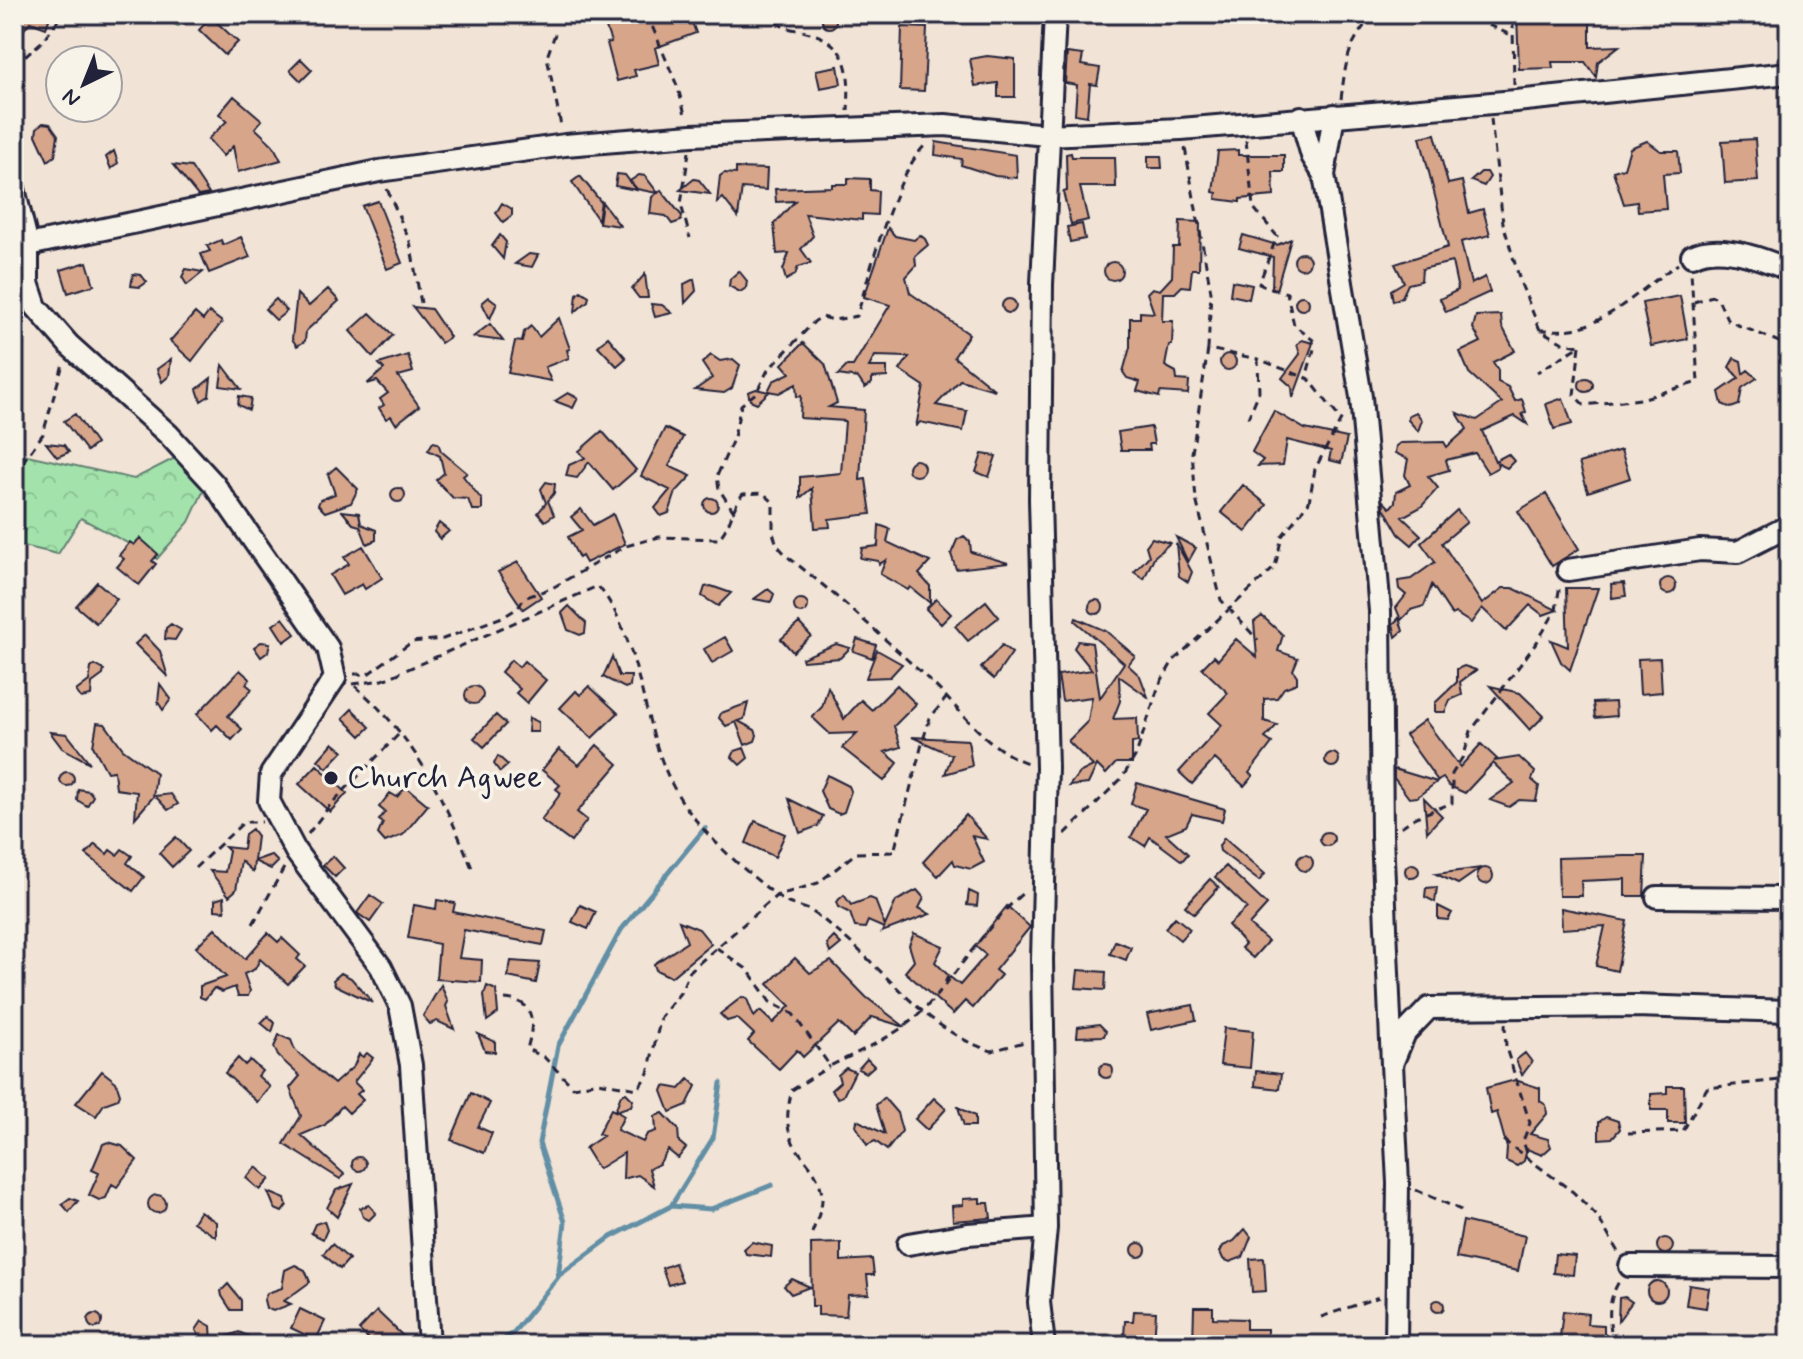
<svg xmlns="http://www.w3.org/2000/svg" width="1803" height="1359" font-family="Mynerve,sans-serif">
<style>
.forest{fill:url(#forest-crowns);stroke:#628273;stroke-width:2}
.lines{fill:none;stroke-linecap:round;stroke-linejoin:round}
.stream{stroke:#628fa5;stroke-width:5}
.building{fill:#d7a58a;stroke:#22223b;stroke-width:2}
.minor-casing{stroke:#22223b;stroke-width:26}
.path{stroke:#22223b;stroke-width:3;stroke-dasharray:8 6;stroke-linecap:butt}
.minor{stroke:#f7f3e8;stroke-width:20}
.poi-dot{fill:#22223b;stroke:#f7f3e8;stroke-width:3}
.labels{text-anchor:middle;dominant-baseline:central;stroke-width:7;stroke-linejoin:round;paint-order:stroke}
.poi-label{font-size:32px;fill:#22223b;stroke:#f7f3e8;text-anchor:start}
</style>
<defs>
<pattern id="forest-crowns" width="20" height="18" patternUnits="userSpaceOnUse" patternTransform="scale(2)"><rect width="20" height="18" fill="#a3e3ab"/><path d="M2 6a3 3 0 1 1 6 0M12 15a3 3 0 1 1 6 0" fill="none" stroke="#8cc294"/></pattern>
</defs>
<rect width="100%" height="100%" fill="#f1e3d5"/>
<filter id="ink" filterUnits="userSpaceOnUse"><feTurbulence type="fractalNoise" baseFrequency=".0125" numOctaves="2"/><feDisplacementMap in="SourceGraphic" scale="16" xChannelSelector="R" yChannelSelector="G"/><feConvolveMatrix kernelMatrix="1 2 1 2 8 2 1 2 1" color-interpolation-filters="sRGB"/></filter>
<g filter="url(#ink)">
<path class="forest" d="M 155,14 L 203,14 L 178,26 Z
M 14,452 L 134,479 L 177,457 L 208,481 L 189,522 L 157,559 L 81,518 L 58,554 L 14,544 Z"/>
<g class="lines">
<path class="stream" d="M 671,1206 L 713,1138 L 721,1083
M 558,1276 L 611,1237 L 671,1206 L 711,1209 L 772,1185
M 496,1345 L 514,1332 L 558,1277 L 565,1222 L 539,1143 L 558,1046 L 621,930 L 705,828
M 590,1345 L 611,1345"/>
</g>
<path class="building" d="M 14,14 L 51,14 L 46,28 L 30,22 L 14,42 Z
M 601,14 L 689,14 L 696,33 L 655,48 L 659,64 L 634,70 L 636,76 L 617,81 L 607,43 L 611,42 Z
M 1517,14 L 1590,14 L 1590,47 L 1619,46 L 1598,62 L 1596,77 L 1585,62 L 1552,62 L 1553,68 L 1519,69 Z
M822 21a7 7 0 1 1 14 0a7 7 0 1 1-14 0Z
M 211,17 L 238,42 L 225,55 L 199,30 Z
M 902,27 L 927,28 L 924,91 L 900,90 Z
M 1067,53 L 1083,55 L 1081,65 L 1100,68 L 1097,85 L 1090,84 L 1087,116 L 1075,114 L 1077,85 L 1065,83 Z
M 987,56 L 1015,59 L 1015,97 L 998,97 L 998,83 L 975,86 L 970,59 Z
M 301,59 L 312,70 L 301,81 L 290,70 Z
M 838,66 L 841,84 L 820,88 L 816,70 Z
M 234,96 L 262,120 L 255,128 L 273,145 L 281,160 L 238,172 L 233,146 L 223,156 L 208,139 L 227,121 L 219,114 Z
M 43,123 L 50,124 L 58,135 L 55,156 L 48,161 L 36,135 L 37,128 Z
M 1435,134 L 1448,184 L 1462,181 L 1469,213 L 1483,209 L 1490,235 L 1461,242 L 1471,284 L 1485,277 L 1490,292 L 1446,312 L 1440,299 L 1458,290 L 1452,262 L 1422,269 L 1421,281 L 1408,284 L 1402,297 L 1393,301 L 1391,290 L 1404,282 L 1395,264 L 1448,247 L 1420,137 Z
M 1755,139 L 1758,181 L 1725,183 L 1722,141 Z
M 1647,141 L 1661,151 L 1678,151 L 1680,173 L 1663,174 L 1666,209 L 1638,211 L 1637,202 L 1624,204 L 1613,171 L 1624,168 L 1630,148 Z
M 936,142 L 1016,155 L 1017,178 L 995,176 L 961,165 L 962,159 L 935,155 Z
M 1238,150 L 1238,155 L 1284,155 L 1284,172 L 1273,172 L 1274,196 L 1240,199 L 1240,202 L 1216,199 L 1217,193 L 1213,192 L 1218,151 Z
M 114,151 L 118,163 L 111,169 L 106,157 Z
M 1071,153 L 1072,157 L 1115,157 L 1116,187 L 1080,187 L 1088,220 L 1071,224 L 1063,192 L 1067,191 L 1066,154 Z
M 1148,156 L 1161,156 L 1162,168 L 1148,168 Z
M 173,165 L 191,167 L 209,194 L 198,196 Z
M 736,168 L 767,169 L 766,190 L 742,188 L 738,217 L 723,198 L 717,203 L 720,176 L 724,173 L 736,174 Z
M 1481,172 L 1487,172 L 1490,177 L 1484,186 L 1471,181 Z
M 617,174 L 625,175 L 636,190 L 615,186 Z
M 639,175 L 645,176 L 658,193 L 661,190 L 682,216 L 681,221 L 672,224 L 666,216 L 650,214 L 652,197 L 657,193 L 637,189 L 630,181 Z
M 580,176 L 601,202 L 598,220 L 572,182 Z
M 848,178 L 870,179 L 870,190 L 878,191 L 877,215 L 862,214 L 862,220 L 805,214 L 813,236 L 801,249 L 811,263 L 798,267 L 795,275 L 786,280 L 783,270 L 789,253 L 777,254 L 774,224 L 795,201 L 776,202 L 775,189 L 832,187 L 832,184 L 848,184 Z
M 694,179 L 699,180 L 710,194 L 680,190 Z
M 378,201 L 402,263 L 387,269 L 362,206 Z
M 602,202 L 620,226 L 599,223 Z
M 502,203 L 512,209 L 512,215 L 503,222 L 496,213 Z
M 1180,221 L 1200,222 L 1199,269 L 1192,269 L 1190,287 L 1182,286 L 1175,293 L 1163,293 L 1162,321 L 1173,321 L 1172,345 L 1169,345 L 1165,366 L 1176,372 L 1177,380 L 1189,381 L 1188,394 L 1160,392 L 1159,397 L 1137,391 L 1140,382 L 1127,378 L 1123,372 L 1130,347 L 1130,318 L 1140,318 L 1140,312 L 1154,313 L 1147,293 L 1152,288 L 1160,290 L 1172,277 L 1173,247 L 1179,247 Z
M 1082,224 L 1085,239 L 1070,242 L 1067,227 Z
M 888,228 L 895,236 L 914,240 L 920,235 L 925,239 L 928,245 L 915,256 L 916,266 L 906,277 L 910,293 L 969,334 L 954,357 L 995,390 L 960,380 L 936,405 L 967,411 L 963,431 L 920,422 L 916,427 L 924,386 L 900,370 L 909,357 L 875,356 L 869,367 L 887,367 L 887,377 L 872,378 L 872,383 L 865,388 L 858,378 L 838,375 L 847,366 L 853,366 L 890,305 L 864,297 Z
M 500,235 L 506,242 L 503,259 L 492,246 Z
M 1243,235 L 1277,245 L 1291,239 L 1276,290 L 1272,289 L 1273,257 L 1239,248 Z
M 241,237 L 250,257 L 209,273 L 201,254 L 210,251 L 207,246 L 221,240 L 223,245 Z
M1294 261a8 8 0 1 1 16 0a8 8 0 1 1-16 0Z
M 529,254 L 538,255 L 532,267 L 515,264 Z
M1104 271a9 9 0 1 1 18 0a9 9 0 1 1-18 0Z
M 87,262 L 94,285 L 68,293 L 61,270 Z
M 186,269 L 203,272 L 187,285 L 182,277 Z
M 739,271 L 747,281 L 746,288 L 740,292 L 729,286 L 730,279 Z
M 133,274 L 141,275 L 147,282 L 140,287 L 131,286 Z
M 645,274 L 648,298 L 639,298 L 632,289 Z
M 694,279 L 696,291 L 685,303 L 684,284 Z
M 1232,281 L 1252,285 L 1249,299 L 1230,295 Z
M 328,289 L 339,301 L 306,331 L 305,341 L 297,346 L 292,339 L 297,294 L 309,306 Z
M 581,291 L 589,296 L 588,301 L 575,312 L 577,294 Z
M 1680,296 L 1688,339 L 1651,346 L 1642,303 Z
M1295 303a7 7 0 1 1 14 0a7 7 0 1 1-14 0Z
M 489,297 L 497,303 L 490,319 L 482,303 Z
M 276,299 L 287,311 L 276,320 L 265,309 Z
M1002 306a7 7 0 1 1 14 0a7 7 0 1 1-14 0Z
M 651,304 L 662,305 L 672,313 L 655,317 Z
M 413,307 L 431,309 L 450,337 L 441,343 Z
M 209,312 L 222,322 L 192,361 L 170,341 L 195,313 L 203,320 Z
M 370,313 L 393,335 L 373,357 L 350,331 Z
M 1501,315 L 1502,326 L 1515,351 L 1493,362 L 1498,370 L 1498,382 L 1508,387 L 1515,401 L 1522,399 L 1526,412 L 1522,414 L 1527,424 L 1515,416 L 1482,431 L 1495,461 L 1508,454 L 1514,461 L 1507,468 L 1497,463 L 1498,467 L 1488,473 L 1475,453 L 1446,460 L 1449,470 L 1428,476 L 1438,488 L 1421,507 L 1402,517 L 1421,535 L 1412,545 L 1399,534 L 1384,508 L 1383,501 L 1390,508 L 1395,502 L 1396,492 L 1410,485 L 1405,475 L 1408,459 L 1395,453 L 1396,446 L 1400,443 L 1444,442 L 1447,447 L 1467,429 L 1457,413 L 1477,420 L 1502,403 L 1469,373 L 1460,352 L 1481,342 L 1473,328 L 1476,316 Z
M 559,318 L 570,349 L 567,350 L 569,358 L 545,367 L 551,381 L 508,373 L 515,341 L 522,342 L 524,332 L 531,326 L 539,337 Z
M 490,324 L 503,341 L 473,337 Z
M 608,337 L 626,358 L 617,366 L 598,346 Z
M 1302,340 L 1313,343 L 1293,398 L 1292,387 L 1282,378 L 1300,354 L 1297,344 Z
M 803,343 L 825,364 L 837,403 L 829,407 L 864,410 L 860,480 L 866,479 L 871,514 L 829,519 L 830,527 L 815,528 L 812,488 L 800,498 L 800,477 L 841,473 L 845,421 L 800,418 L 801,396 L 797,397 L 796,384 L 779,393 L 768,391 L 773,381 L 790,373 L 782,364 Z
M1220 362a8 8 0 1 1 16 0a8 8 0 1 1-16 0Z
M 408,355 L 413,372 L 398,376 L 419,406 L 396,424 L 391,416 L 386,419 L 379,408 L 384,405 L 380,399 L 388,393 L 377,381 L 367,384 L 384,369 L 379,364 Z
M 711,355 L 720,361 L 733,359 L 740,365 L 732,388 L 724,393 L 695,390 L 712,378 L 702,363 Z
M 1734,358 L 1741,361 L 1743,374 L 1748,370 L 1757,378 L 1742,388 L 1739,405 L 1731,408 L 1722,404 L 1719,392 L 1739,378 L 1729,367 Z
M 171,359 L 169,376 L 162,382 L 157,369 Z
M 223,365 L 241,389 L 220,386 Z
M 211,378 L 209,396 L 201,401 L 197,389 Z
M1579 385a7 7 0 1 1 14 0a7 7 0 1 1-14 0Z
M 756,389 L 769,392 L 757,403 L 750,400 L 748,392 Z
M 568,393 L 578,398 L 573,408 L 555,401 Z
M 239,396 L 251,398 L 249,410 L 238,405 Z
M 1563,398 L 1572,424 L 1554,429 L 1546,404 Z
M 1274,411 L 1305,429 L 1347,438 L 1341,463 L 1329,460 L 1331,451 L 1287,440 L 1283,465 L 1258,466 L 1263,460 L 1252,452 Z
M 1416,412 L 1422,420 L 1418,431 L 1408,420 L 1409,415 Z
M 75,414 L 96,444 L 87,451 L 64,421 Z
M 1151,427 L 1154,444 L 1149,444 L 1150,450 L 1121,450 L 1118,432 Z
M 665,428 L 683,437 L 669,466 L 691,476 L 676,492 L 669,513 L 661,516 L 655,508 L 670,490 L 641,476 Z
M 602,431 L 636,470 L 613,490 L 589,462 L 577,478 L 566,476 L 569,465 L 585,458 L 579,451 Z
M 433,442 L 438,443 L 441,451 L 467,473 L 463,476 L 482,500 L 482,510 L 472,510 L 468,499 L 453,498 L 436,480 L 444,473 L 440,456 L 428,450 Z
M 46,443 L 64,445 L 69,452 L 57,457 Z
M 1621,450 L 1630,478 L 1588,492 L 1579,463 Z
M 982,454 L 996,456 L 989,477 L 976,472 Z
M908 468a8 8 0 1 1 16 0a8 8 0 1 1-16 0Z
M 336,467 L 358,489 L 351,503 L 325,512 L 318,505 L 320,500 L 335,494 L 328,474 Z
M 546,482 L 555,484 L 554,493 L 548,501 L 554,515 L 545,521 L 538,513 L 546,503 L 541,489 Z
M 1243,485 L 1267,505 L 1246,532 L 1221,512 Z
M391 495a7 7 0 1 1 14 0a7 7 0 1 1-14 0Z
M 1546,494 L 1579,549 L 1552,566 L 1518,511 Z
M704 505a7 7 0 1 1 14 0a7 7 0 1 1-14 0Z
M 581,509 L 593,525 L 613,514 L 625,544 L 586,563 L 582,556 L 579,558 L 568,537 L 582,530 L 571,517 Z
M 1457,510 L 1467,522 L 1442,543 L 1482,604 L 1503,588 L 1513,588 L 1557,610 L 1543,615 L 1530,605 L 1506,631 L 1482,608 L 1471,623 L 1455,613 L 1452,615 L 1432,585 L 1424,606 L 1411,610 L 1401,620 L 1396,608 L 1406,595 L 1399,589 L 1398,581 L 1411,579 L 1435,562 L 1421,543 Z
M 342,511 L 359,513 L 361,524 L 376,530 L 376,540 L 367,544 L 360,526 L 353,524 Z
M 439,523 L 449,531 L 440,539 L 434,532 Z
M 879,525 L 890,529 L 887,542 L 930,562 L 919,574 L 930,586 L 930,603 L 910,587 L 908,590 L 880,574 L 886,560 L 879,564 L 878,561 L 860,558 L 862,548 L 878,546 Z
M 964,536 L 970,542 L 971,552 L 1008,563 L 956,569 L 951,554 L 957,540 Z
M 1176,537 L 1196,548 L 1188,562 Z
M 140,538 L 158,554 L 152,561 L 156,564 L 139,585 L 117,567 L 124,559 L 119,555 L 130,542 L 134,545 Z
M 1152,538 L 1170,543 L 1154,557 L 1144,579 L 1134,572 L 1149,556 L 1146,546 Z
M 1176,543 L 1192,572 L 1188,582 L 1179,576 Z
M 363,546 L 382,578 L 365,589 L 362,584 L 342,595 L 330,575 L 349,564 L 344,557 Z
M 518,562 L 541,597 L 523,609 L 498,572 Z
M1660 586a8 8 0 1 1 16 0a8 8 0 1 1-16 0Z
M 97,582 L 117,599 L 96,623 L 76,606 Z
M 1624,583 L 1626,596 L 1612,598 L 1611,584 Z
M 711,586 L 731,593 L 718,606 L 702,596 L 705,587 Z
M 1566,588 L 1598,588 L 1570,670 L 1561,662 L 1551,640 L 1568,647 Z
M 768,589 L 774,594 L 771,602 L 754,599 Z
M794 606a7 7 0 1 1 14 0a7 7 0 1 1-14 0Z
M 936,599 L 951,614 L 941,624 L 926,609 Z
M1089 607a7 7 0 1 1 14 0a7 7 0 1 1-14 0Z
M 986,601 L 999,617 L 968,641 L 955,626 Z
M 569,606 L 586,623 L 585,633 L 580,635 L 568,630 L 562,613 Z
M 1262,616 L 1283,635 L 1278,651 L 1298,658 L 1293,670 L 1297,676 L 1297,683 L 1284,688 L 1277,698 L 1264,699 L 1264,721 L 1277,725 L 1265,738 L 1272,743 L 1249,773 L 1253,776 L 1244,786 L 1215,759 L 1192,784 L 1179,772 L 1222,725 L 1209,713 L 1228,693 L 1202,668 L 1214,656 L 1218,660 L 1236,639 L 1257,657 L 1254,622 Z
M 283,618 L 295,634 L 284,642 L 273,625 Z
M 1076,618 L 1106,631 L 1135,656 L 1128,665 L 1140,676 L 1148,697 L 1119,676 L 1120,701 L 1113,719 L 1137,718 L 1138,742 L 1132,743 L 1132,763 L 1116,763 L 1106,774 L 1097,765 L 1088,784 L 1069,786 L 1079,773 L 1093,766 L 1068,741 L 1088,721 L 1092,697 L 1062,701 L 1058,675 L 1092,670 L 1074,648 L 1078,641 L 1092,643 L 1100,698 L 1124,663 L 1075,621 Z
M 1399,618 L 1403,631 L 1396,637 L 1393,624 Z
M 799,623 L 811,636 L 793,652 L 781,639 Z
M 171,624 L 181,630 L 175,640 L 165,639 L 166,628 Z
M 145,635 L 160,651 L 168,677 L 135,644 Z
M 725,637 L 733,651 L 712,663 L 704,649 Z
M 857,639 L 876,645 L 872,658 L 853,651 Z
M 261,642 L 270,643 L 268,652 L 261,657 L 254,647 Z
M 836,644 L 850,648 L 840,658 L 803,661 L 802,658 Z
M 1002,645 L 1012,653 L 994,679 L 981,668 Z
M 877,650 L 902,664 L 890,677 L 866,678 Z
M 612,657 L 619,676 L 631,676 L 630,686 L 625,688 L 603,677 Z
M 1660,658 L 1662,692 L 1640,694 L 1638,659 Z
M 511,660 L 519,667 L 524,661 L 546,680 L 527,703 L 516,693 L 520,689 L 501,672 Z
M 95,665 L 104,670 L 103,675 L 92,683 L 91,696 L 81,698 L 76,691 L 89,681 L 91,668 Z
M 1464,666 L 1476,670 L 1460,682 L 1462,695 L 1450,700 L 1445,712 L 1435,712 L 1435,703 L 1457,682 L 1457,669 Z
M 240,670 L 250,679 L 246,684 L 252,689 L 228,716 L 242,729 L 232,740 L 217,725 L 212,730 L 197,714 Z
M 160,684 L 171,699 L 163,710 L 158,702 Z
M 897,685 L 916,704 L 894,726 L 901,747 L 885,752 L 898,763 L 884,781 L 842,748 L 857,733 L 830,734 L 812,717 L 822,707 L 828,687 L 844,719 L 861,700 L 872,710 Z
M465 695a9 9 0 1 1 18 0a9 9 0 1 1-18 0Z
M 589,686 L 618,713 L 592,738 L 560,708 L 576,691 L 580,695 Z
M 1490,686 L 1520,693 L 1544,716 L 1530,730 Z
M 1615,702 L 1616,716 L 1595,718 L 1593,703 Z
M 748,703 L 744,719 L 738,721 L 755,730 L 757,735 L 755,741 L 745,745 L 736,722 L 726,726 L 719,718 L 721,713 Z
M 352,709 L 370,727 L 361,736 L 343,718 Z
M 496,715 L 506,724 L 484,747 L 474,738 Z
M 529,718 L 538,722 L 538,732 L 528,732 Z
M 1425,720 L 1460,767 L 1481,744 L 1497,759 L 1494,761 L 1519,757 L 1535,772 L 1532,780 L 1539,786 L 1536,801 L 1519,800 L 1509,807 L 1490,800 L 1514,783 L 1493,763 L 1465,793 L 1449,786 L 1443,778 L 1438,781 L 1405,735 Z
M 97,723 L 105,724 L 123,749 L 156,773 L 153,797 L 135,818 L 137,792 L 116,789 L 114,771 L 107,772 L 93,746 Z
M 50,732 L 67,734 L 90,763 L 62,748 Z
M 912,737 L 968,740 L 972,766 L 945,774 L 952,755 Z
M 333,743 L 343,751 L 327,768 L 318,760 Z
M 597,745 L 618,764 L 577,812 L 587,820 L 571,842 L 541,820 L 561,793 L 556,789 L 560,785 L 542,770 L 559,749 L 579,765 Z
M 744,748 L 748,758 L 740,765 L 732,757 L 735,751 Z
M1325 760a7 7 0 1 1 14 0a7 7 0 1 1-14 0Z
M 498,756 L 508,765 L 500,772 L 494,764 Z
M 317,765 L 347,793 L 330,812 L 299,784 Z
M 1394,769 L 1437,782 L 1417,797 L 1409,798 L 1394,778 Z
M60 779a7 7 0 1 1 14 0a7 7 0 1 1-14 0Z
M 827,775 L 849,786 L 851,791 L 844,812 L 839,814 L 828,809 L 820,791 Z
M 1137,783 L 1225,809 L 1222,821 L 1192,814 L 1186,826 L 1166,834 L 1188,854 L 1182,861 L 1150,837 L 1145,846 L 1131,837 L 1146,809 L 1131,804 Z
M 406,787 L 428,805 L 403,835 L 385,842 L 378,834 L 383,823 L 379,820 L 385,812 L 379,807 L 390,793 L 397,797 Z
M 78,789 L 89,791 L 93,796 L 87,806 L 77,800 Z
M 171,794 L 178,804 L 168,810 L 155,796 Z
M 1424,798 L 1442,816 L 1427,832 Z
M 789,799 L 823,816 L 818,826 L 800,833 Z
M 966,815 L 987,839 L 972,836 L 984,862 L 971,869 L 955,865 L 953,860 L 938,876 L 923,862 Z
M 755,821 L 785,834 L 775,857 L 746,843 Z
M 252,829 L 257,836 L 254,861 L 271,855 L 278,862 L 271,869 L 254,861 L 253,872 L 241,861 L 236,890 L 229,896 L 210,871 L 225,872 L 229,851 L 225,847 L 243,849 L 245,834 Z
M1320 839a7 7 0 1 1 14 0a7 7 0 1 1-14 0Z
M 176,837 L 189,851 L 172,867 L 159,853 Z
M 1224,838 L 1265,874 L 1259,881 L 1220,851 L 1219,846 Z
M 95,844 L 107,854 L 110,850 L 117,855 L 122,849 L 132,856 L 127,863 L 144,877 L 133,891 L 86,854 Z
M1297 863a8 8 0 1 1 16 0a8 8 0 1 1-16 0Z
M 333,856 L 344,868 L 335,877 L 323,865 Z
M 1625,856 L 1646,856 L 1644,896 L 1625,896 L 1625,879 L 1581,881 L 1582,896 L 1559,896 L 1558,858 Z
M1405 871a7 7 0 1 1 14 0a7 7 0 1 1-14 0Z
M 1226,866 L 1267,905 L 1249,925 L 1268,941 L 1253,958 L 1241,948 L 1245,944 L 1228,925 L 1247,908 L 1215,877 Z
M1477 876a8 8 0 1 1 16 0a8 8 0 1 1-16 0Z
M 1481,868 L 1458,884 L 1436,874 Z
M 1210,879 L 1219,887 L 1194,914 L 1185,906 Z
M 1437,887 L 1435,902 L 1425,897 L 1426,888 Z
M 917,890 L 924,898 L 919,908 L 930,914 L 882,932 L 884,928 L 868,921 L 865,928 L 855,927 L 850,913 L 838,907 L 836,902 L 844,895 L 851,905 L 870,898 L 875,900 L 885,926 L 896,901 Z
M 969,891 L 978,895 L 977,906 L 967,905 Z
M 370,895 L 383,904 L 370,922 L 357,913 Z
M 224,897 L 225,911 L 215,910 L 215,900 Z
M 437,900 L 455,903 L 453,912 L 546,931 L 543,945 L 464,930 L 459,958 L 482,960 L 481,982 L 436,979 L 439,944 L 408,938 L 414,905 L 436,909 Z
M 580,905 L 596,912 L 588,929 L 572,922 Z
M 1007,906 L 1030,927 L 995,970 L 1001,975 L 973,1008 L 965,1001 L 953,1014 L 905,972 L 914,961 L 909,945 L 914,933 L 943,946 L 935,962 L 948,975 L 945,982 L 950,977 L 960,985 L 986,955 L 975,946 Z
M 1438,906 L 1452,913 L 1448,920 L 1438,919 Z
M 1561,908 L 1627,921 L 1617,971 L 1596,966 L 1605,926 L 1562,929 Z
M 1175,917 L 1190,929 L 1180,940 L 1165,928 Z
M 679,921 L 699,929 L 711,944 L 671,977 L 656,970 L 654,964 L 687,942 Z
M 215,928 L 245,959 L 268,933 L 278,942 L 282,938 L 300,955 L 297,959 L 305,966 L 288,984 L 260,959 L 255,969 L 244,974 L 250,991 L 248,996 L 238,996 L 235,987 L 222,992 L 214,988 L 205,999 L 200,997 L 200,986 L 226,977 L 196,947 Z
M 834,937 L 841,944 L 830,953 L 827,944 Z
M 1115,941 L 1131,947 L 1126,960 L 1110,954 Z
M 795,958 L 810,973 L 831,961 L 866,997 L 905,1027 L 872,1017 L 853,1037 L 839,1023 L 803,1057 L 797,1050 L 779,1069 L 748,1041 L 754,1034 L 737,1018 L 727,1021 L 720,1014 L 742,997 L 747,999 L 754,1017 L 760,1011 L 773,1023 L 790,1006 L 768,984 Z
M 511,961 L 540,963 L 536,983 L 508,977 Z
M 1078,970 L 1106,972 L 1105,990 L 1076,988 Z
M 341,973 L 351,978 L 373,1003 L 335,985 L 333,980 Z
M 441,985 L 448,1002 L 446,1006 L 454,1029 L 437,1021 L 430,1024 L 423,1016 Z
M 487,986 L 496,990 L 498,1013 L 487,1021 L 484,995 Z
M 1193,1005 L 1196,1020 L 1151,1030 L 1147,1014 Z
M 268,1016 L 275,1023 L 272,1032 L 261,1023 Z
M 1099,1024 L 1106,1031 L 1104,1036 L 1077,1037 L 1078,1027 Z
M 1224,1028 L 1253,1031 L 1250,1068 L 1220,1065 Z
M 478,1034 L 495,1042 L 495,1052 L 485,1051 Z
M 279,1035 L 291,1040 L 295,1050 L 334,1084 L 354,1066 L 359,1054 L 363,1057 L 367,1053 L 373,1058 L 354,1082 L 362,1090 L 357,1094 L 363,1100 L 349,1113 L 342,1106 L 325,1125 L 301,1135 L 344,1174 L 340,1179 L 284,1144 L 301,1116 L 290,1088 L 300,1076 L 278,1056 L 274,1047 Z
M 1525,1053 L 1532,1062 L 1522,1075 L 1516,1060 Z
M 238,1058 L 245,1065 L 250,1060 L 262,1071 L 258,1076 L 270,1087 L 257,1102 L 225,1073 Z
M 867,1059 L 874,1066 L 866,1073 L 858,1069 Z
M1099 1071a7 7 0 1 1 14 0a7 7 0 1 1-14 0Z
M 846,1068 L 855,1072 L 843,1096 L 838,1098 L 831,1090 L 840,1082 L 838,1075 Z
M 102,1071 L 116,1082 L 120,1094 L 118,1099 L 104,1104 L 96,1116 L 76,1103 Z
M 1256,1071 L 1281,1074 L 1279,1089 L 1255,1086 Z
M 689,1079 L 696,1086 L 687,1105 L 670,1112 L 662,1091 L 664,1086 L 680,1089 Z
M 1515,1080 L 1540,1088 L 1540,1101 L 1546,1105 L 1547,1114 L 1530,1134 L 1548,1139 L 1551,1147 L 1542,1155 L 1527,1149 L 1524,1161 L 1517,1166 L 1506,1161 L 1507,1148 L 1497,1112 L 1491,1114 L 1486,1088 Z
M 1667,1086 L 1684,1086 L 1685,1123 L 1668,1123 L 1668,1110 L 1651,1110 L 1651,1094 L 1667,1093 Z
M 471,1093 L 490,1103 L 478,1127 L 492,1133 L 484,1153 L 451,1140 Z
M 626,1093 L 633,1100 L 631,1106 L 616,1111 L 624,1116 L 617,1130 L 643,1142 L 647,1134 L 656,1131 L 655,1116 L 663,1113 L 678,1129 L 679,1142 L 686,1148 L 678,1158 L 668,1150 L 659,1164 L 649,1169 L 654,1186 L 638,1175 L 623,1179 L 624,1153 L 598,1169 L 585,1148 L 603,1136 L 598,1134 L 611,1109 L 615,1111 L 621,1095 Z
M 884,1098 L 897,1113 L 902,1131 L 887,1150 L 875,1141 L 867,1145 L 856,1126 L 857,1120 L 885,1134 L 876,1105 Z
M 934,1098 L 946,1109 L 927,1130 L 915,1119 Z
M 958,1107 L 975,1116 L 975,1126 L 964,1126 Z
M 1606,1117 L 1618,1121 L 1620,1129 L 1612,1138 L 1599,1139 L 1599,1122 Z
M 108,1142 L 122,1146 L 137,1160 L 117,1187 L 112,1184 L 106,1198 L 99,1200 L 89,1195 L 99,1173 L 92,1170 L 103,1144 Z
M352 1164a7 7 0 1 1 14 0a7 7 0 1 1-14 0Z
M 256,1167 L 270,1179 L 260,1190 L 246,1178 Z
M 353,1184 L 337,1217 L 327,1208 L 336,1190 Z
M 268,1192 L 285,1199 L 287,1205 L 282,1212 L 275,1209 Z
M148 1204a9 9 0 1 1 18 0a9 9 0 1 1-18 0Z
M 70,1198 L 78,1201 L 69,1212 L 62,1204 Z
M 980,1198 L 980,1203 L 989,1203 L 991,1218 L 953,1221 L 952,1206 L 963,1205 L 963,1199 Z
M 369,1205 L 376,1213 L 369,1220 L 363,1217 L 360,1208 Z
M 200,1211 L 216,1222 L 216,1237 L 193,1222 Z
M 324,1221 L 327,1230 L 323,1239 L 311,1233 L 315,1224 Z
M 1463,1221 L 1525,1236 L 1518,1271 L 1456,1258 Z
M 1245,1229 L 1251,1237 L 1243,1257 L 1230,1262 L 1223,1259 L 1220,1252 L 1223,1246 L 1234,1241 Z
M1657 1246a8 8 0 1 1 16 0a8 8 0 1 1-16 0Z
M 752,1242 L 772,1246 L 771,1257 L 746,1254 L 744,1249 Z
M 841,1243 L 841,1261 L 872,1259 L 874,1275 L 867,1275 L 869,1294 L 848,1295 L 846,1316 L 818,1315 L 818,1306 L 812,1306 L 811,1244 Z
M1132 1250a7 7 0 1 1 14 0a7 7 0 1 1-14 0Z
M 332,1244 L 349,1259 L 340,1269 L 323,1254 Z
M 1555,1254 L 1575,1256 L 1573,1275 L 1553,1273 Z
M 1264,1258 L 1266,1291 L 1252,1292 L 1250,1259 Z
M 675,1263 L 682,1281 L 668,1285 L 662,1268 Z
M 295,1265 L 305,1270 L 310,1282 L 284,1301 L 291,1304 L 273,1311 L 266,1308 L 264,1300 L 267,1293 L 282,1288 L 285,1270 Z
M 792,1279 L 810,1287 L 791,1294 L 784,1286 Z
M1647 1291a10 10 0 1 1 20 0a10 10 0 1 1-20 0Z
M 228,1284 L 241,1300 L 241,1310 L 231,1310 L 222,1296 L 221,1291 Z
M 1689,1285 L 1709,1288 L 1706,1308 L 1686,1305 Z
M 1619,1298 L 1625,1297 L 1632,1302 L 1618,1321 Z
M1432 1306a6 6 0 1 1 12 0a6 6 0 1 1-12 0Z
M 1194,1307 L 1213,1307 L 1213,1318 L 1246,1319 L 1246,1329 L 1267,1329 L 1267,1345 L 1193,1345 Z
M 300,1309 L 325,1321 L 316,1340 L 291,1328 Z
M 377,1311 L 403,1336 L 394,1345 L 374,1345 L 359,1330 Z
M 1134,1311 L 1156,1312 L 1154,1345 L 1131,1345 L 1132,1337 L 1124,1337 L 1125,1321 L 1133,1321 Z
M 1563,1311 L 1588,1314 L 1587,1324 L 1604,1325 L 1604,1345 L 1559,1345 Z
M88 1321a7 7 0 1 1 14 0a7 7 0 1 1-14 0Z
M 202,1321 L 211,1326 L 212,1342 L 239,1332 L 269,1345 L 204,1345 L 196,1330 Z"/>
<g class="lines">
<g class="minor-casing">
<path id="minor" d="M 1301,117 L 1312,156 L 1324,175 L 1361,397 L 1380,611 L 1382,836 L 1392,1064
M 1324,175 L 1334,115
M 14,189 L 28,245 L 28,283 L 36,307 L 69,345 L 169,435 L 214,484 L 328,648 L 335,678 L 271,774 L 269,801 L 296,852 L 381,967 L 400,1006 L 411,1065 L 429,1345
M 14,248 L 379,171 L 565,145 L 692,135 L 945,125 L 1047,135 L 1181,129 L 1516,101 L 1789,73
M 1692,256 C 1719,242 1762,258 1789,270
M 1568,570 L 1700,550 L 1738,552 L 1789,526
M 1657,897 L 1789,898
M 908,1244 L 968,1234 L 1046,1228
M 1630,1266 L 1789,1267
M 1044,1345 L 1039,1302 L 1046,1228 L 1042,959 L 1047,768 L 1040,499 L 1042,284 L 1055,14
M 1396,1345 L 1398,1183 L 1392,1064 L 1405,1033 L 1429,1008 L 1636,1006 L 1789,1011"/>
</g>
<path class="path" d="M 647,14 L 678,88 L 686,118
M 765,14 C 785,31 788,27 810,33 C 851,44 850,78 848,111
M 1463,14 L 1511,35
M 555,34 L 547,57 L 561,126
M 14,65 L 44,40 L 62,14
M 1514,85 L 1513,25 L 1516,20 L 1539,19 L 1540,14
M 1341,99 C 1346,61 1347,44 1374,14
M 1491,119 L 1503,223 L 1521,284 L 1540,330 L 1563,343 L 1580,346 L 1537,372
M 1246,140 L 1253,207 L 1277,236 L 1259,284 L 1287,293 L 1294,325 L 1313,340 L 1314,349 L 1306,378
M 1185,148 L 1211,292 L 1208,349 L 1258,359
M 689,152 L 681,204 L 690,238
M 387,189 L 410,242 L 421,303
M 1694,302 L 1712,296 L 1718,299 L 1728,321 L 1789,346
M 1540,330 C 1550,330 1562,331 1572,329 C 1611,322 1645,285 1678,264
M 1580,346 L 1574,395 L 1584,405 L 1641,399 L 1698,382 L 1691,272
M 1208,349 L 1192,453 L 1196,499 L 1221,600 L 1258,640
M 14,474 L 43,434 L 63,364
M 734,512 L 719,489 L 717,476 L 734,437 L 741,405 L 756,393 L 768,370 L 815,321 L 822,317 L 834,320 L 857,316 C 870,271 894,176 926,144
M 354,674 L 368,674 L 412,642 L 443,639 L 505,616 L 518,608 L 524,598 L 552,588 L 626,546 L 659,537 L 718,539 C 732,525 731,508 743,494 L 763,493 L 773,502 L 773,533 L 777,545 L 788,557 C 837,595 883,637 928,679 C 960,708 988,752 1031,764
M 353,684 L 383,680 L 598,586 C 644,641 640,732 678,795 C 702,835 745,871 781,899 C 789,905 800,906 809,910 C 821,917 833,928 843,936 C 890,976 930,1033 992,1051 L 1024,1042
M 355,686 C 415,737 443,797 472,868
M 1401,827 L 1416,817 L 1452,803 L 1452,774 L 1464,755 L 1471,731 L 1537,642 L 1556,610 L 1560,584
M 308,834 L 331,804 L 400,733
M 1065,834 L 1122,778 L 1136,755 L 1159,685 L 1173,661 L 1275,567 L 1282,536 L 1309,502 L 1315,469 L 1341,420 L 1309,379 L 1258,359 L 1259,392 L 1248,418
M 195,868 L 244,822 L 262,822
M 253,924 L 285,866
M 717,948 L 748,970 L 770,1002 L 793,1014 L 830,1066 C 864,1049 904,1033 929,1004 C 962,967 987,925 1024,892
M 505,999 C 537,1001 534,1025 527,1049 L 544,1057 L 573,1087 L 598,1082 L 638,1089 L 648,1073 L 661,1017 L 680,993 L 690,971 L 776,896 L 818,883 L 856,853 L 894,852 L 923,740 L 930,718 L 947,697
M 1505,1024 L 1506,1048 L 1530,1123 L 1523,1141 L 1529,1159
M 1628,1133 L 1683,1131 L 1707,1088 L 1789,1079
M 1503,1140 L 1573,1192 L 1597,1216 L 1618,1252
M 1416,1190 L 1463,1211
M 812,1233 C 816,1221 823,1208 822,1196 C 818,1152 774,1157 792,1090 L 830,1066
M 1321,1317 L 1379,1297
M 1613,1345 C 1609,1320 1606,1302 1620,1280"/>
<use href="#minor" class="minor"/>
</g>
</g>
<circle class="poi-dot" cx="331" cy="778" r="8"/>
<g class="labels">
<g class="poi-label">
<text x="347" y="778">Church Agwee</text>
</g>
</g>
<rect width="1803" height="1359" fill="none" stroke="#f7f3e8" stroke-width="48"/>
<rect x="24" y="24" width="1755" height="1311" fill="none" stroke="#22223b" stroke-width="3" filter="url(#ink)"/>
<g transform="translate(84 84) rotate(223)"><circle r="38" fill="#f7f3e8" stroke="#a29fa3" stroke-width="2"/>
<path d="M0-6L14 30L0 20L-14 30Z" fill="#22223b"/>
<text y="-12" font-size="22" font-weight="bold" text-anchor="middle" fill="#22223b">N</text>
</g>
</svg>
